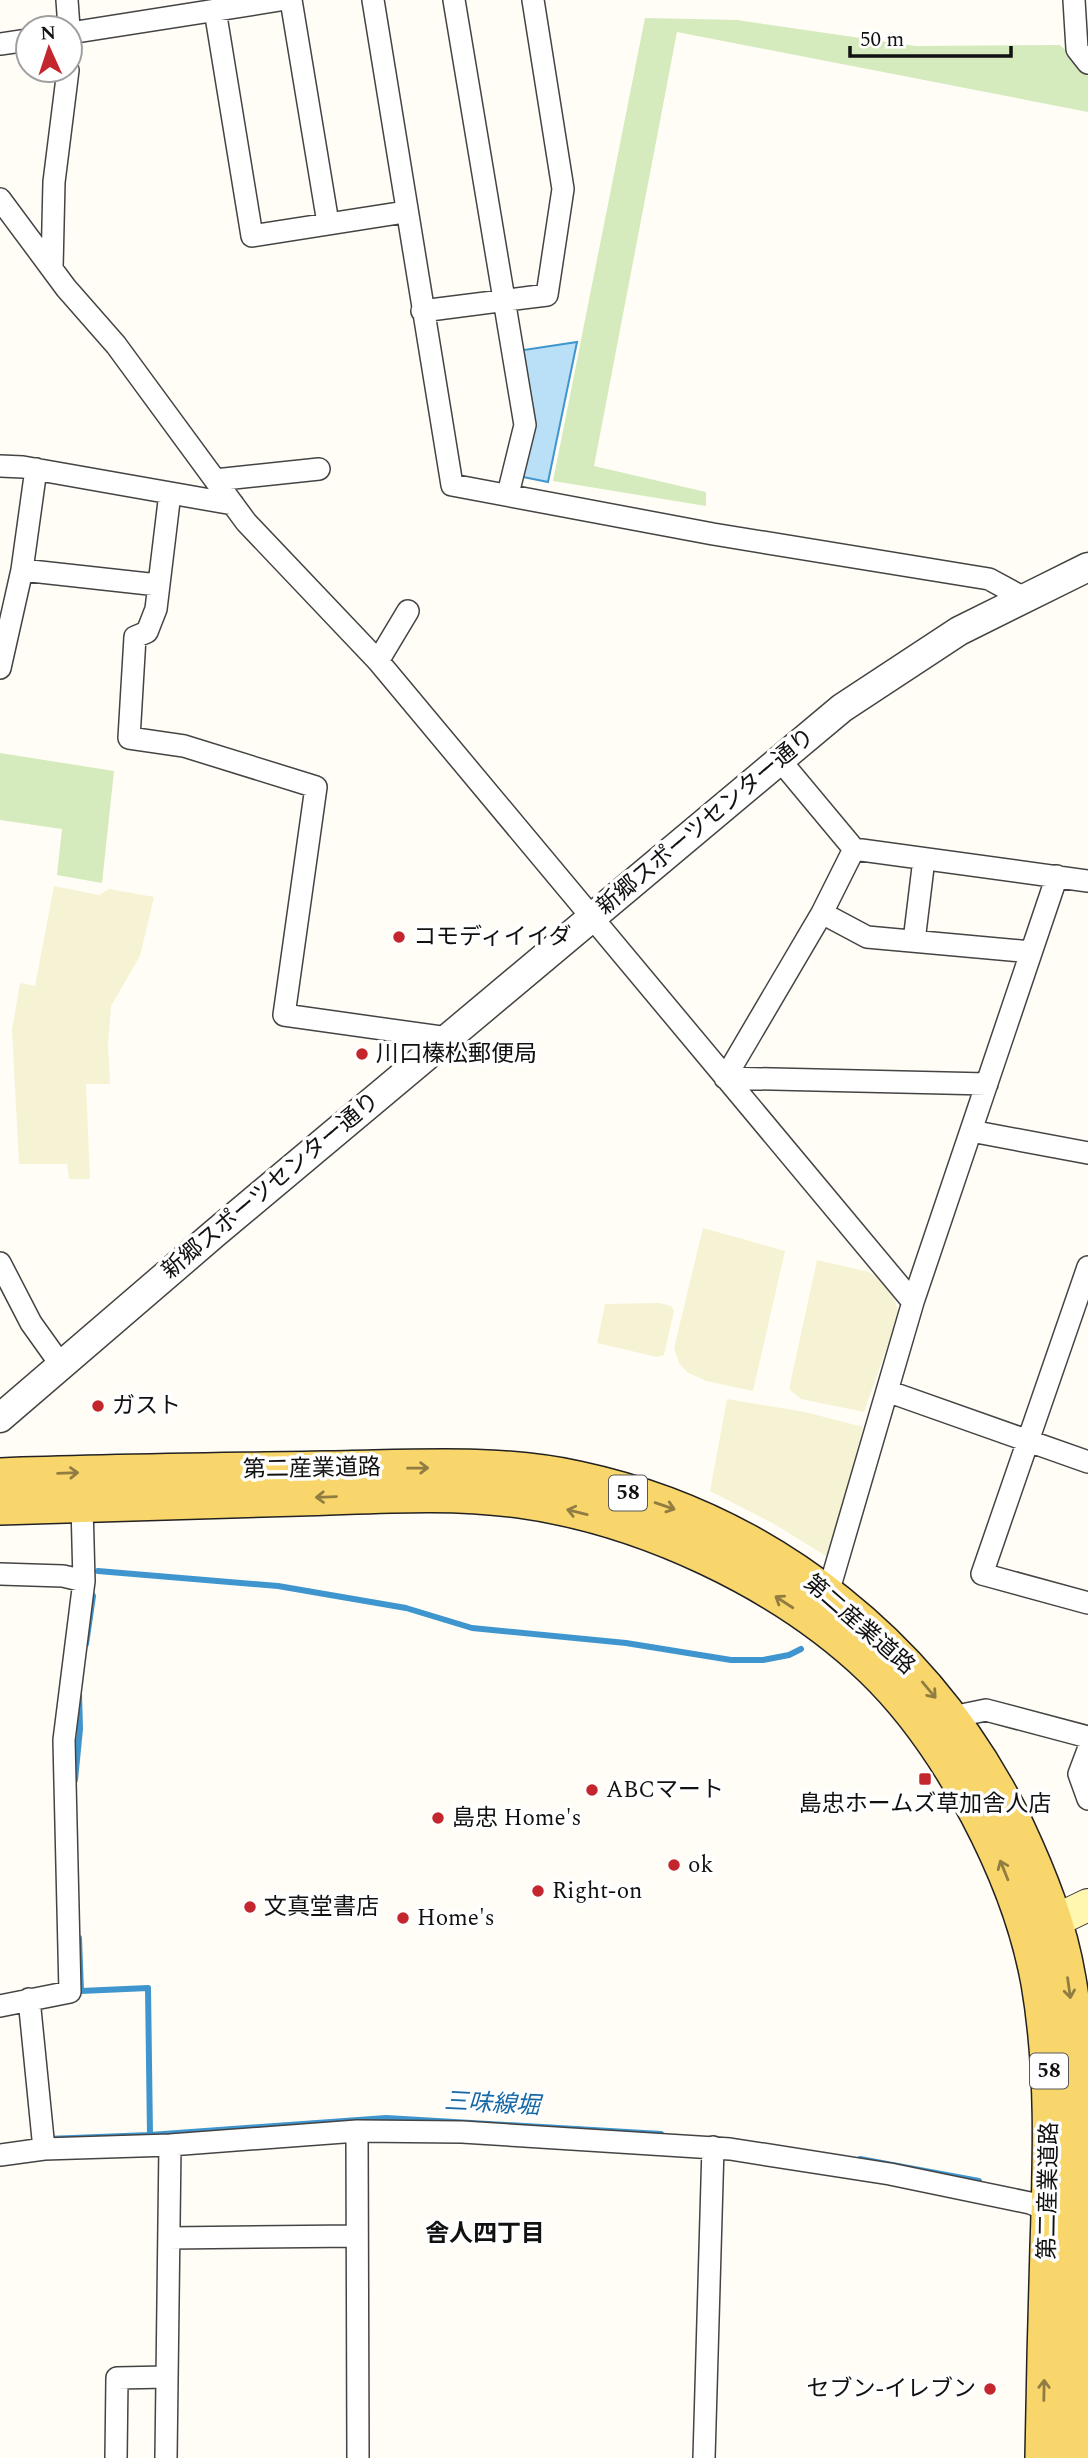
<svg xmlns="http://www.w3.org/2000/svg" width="1088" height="2458" font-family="Spectral,'Noto Sans JP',serif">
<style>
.farmland{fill:#f6f3d4}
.green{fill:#d5ebbd}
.water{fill:#b9e0f7;stroke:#3f96cf;stroke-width:2}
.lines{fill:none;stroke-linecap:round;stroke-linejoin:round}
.stream{stroke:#3f96cf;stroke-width:6}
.minor-casing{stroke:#444;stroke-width:24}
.tertiary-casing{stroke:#444;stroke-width:31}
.secondary-casing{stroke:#333;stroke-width:34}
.primary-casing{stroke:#222;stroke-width:38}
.minor{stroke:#fff;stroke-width:21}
.tertiary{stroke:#fff;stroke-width:28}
.secondary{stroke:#fff6b0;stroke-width:32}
.primary{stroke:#f9d66b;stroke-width:35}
.oneway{stroke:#917d42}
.poi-dot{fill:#c4262e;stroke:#fff;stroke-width:2.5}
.labels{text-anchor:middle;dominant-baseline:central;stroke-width:7;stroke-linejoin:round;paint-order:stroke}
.shield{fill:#fff;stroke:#585858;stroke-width:2}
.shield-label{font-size:21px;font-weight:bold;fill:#111}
.street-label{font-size:23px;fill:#111;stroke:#fff}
.poi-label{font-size:23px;fill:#111;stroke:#fff;text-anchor:start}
.water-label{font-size:24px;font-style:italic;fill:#1768a6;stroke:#fff}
.neighbourhood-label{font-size:24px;font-weight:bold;fill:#111;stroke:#fff}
</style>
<rect width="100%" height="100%" fill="#fffdf5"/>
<path class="farmland" d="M 54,886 L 99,895 L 109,889 L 154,897 L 140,956 L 111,1006 L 108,1044 L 110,1084 L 86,1084 L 90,1179 L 69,1179 L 67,1164 L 19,1164 L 12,1030 L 20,983 L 35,986 Z
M 703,1228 L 785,1251 L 753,1391 L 706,1381 L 687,1372 L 679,1363 L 674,1348 Z
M 817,1260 L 869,1272 L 885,1282 L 894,1298 L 899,1313 L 864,1412 L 801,1399 L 789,1389 Z
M 659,1303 L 671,1306 L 674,1311 L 664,1355 L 657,1357 L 597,1343 L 605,1304 Z
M 727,1399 L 805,1412 L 863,1427 L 829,1558 L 776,1525 L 710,1491 Z"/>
<path class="green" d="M 645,18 L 737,20 L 916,46 L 1060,45 L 1088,72 L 1088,112 L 677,32 L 594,466 L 706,492 L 706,506 L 553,481 Z
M 0,753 L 114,771 L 102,883 L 57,875 L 62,829 L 0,820 Z"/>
<path class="water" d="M 577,342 L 548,482 L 523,477 L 532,437 L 517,351 Z"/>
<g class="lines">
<path class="stream" d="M 98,1571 L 278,1586 L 406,1608 L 472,1628 L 626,1643 L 731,1660 L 763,1660 L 789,1655 L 801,1649
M 86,1644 L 93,1596
M 75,1780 L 80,1729 L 79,1693
M 79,1938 L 81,1991 L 148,1988 L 150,2135
M 47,2139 L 150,2135 L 386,2118 L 661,2134
M 860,2159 L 979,2181"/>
<g class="minor-casing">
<path id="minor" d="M 67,0 L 69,28
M 291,0 L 328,223
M 373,0 L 452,485 L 713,534 L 989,579 L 1024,598
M 454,0 L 525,425 L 508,494
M 1074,0 L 1077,49 L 1088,63
M 215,10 L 252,236 L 405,212
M 70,33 L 280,0
M 0,44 L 28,40
M 0,199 L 66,288 L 116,345 L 246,522 L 378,661 L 913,1302
M 52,268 L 54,182 L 68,70
M 422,311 L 547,295 L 563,189 L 533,0
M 0,466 L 23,467 L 233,504
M 215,480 L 319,469
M 170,493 L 156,609 L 147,632 L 135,637 L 129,738 L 184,746 L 316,787 L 284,1015 L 448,1038
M 22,570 L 158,585
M 378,661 L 408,611
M 0,668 L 22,570 L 36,469
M 779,759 L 854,849 L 1088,881
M 854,849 L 822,913 L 725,1078 L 987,1084
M 822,913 L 867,937 L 1031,952
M 914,941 L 924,859
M 971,1131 L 1088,1153
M 0,1263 L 31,1323 L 61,1365
M 1088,1267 L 982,1574 L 1088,1603
M 887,1391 L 1088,1462
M 0,1574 L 63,1576 L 84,1581
M 828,1593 L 913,1302 L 1057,876
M 952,1717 L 986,1710 L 1088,1737
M 1088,1750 L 1079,1774 L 1088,1799
M 29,1999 L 44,2149
M 0,2006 L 70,1992 L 64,1740 L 84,1581 L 82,1505
M 357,2131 L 358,2458
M 0,2155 L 44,2149 L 170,2145 L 357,2131 L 462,2132 L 730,2149 L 890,2174 L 1030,2203 L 1057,2214
M 169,2238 L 357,2236
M 116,2458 L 117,2378 L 167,2377
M 166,2458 L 170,2145
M 704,2458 L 713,2147"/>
</g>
<g class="tertiary-casing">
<path id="tertiary" d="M 0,1418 L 214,1234 L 842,708 L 959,631 L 1088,567"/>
</g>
<g class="secondary-casing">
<path id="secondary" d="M 1032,1932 L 1088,1905"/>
</g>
<g class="primary-casing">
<path id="primary" d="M 0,1476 C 108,1472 217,1471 326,1469 C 409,1468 495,1461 578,1479 C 770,1520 931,1650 1016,1826 C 1039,1875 1059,1925 1068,1979 C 1080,2048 1078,2117 1078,2187 C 1077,2277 1074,2368 1072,2458
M 0,1507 C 100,1504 200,1501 299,1498 C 372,1496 447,1490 519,1500 C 643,1517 781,1581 872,1668 C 950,1743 1020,1877 1039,1983 C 1054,2070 1051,2158 1048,2247 C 1046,2317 1044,2388 1043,2458"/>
</g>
<use href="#minor" class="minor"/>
<use href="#tertiary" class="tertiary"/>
<use href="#secondary" class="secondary"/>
<use href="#primary" class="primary"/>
</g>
<defs><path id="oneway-shaft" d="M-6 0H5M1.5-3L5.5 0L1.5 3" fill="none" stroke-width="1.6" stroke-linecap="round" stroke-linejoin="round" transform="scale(1.75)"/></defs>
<g class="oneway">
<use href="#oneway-shaft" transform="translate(418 1468) rotate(-1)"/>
<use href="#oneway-shaft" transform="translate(68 1473) rotate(-2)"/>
<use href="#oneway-shaft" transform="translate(326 1497) rotate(178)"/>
<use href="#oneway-shaft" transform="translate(665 1506) rotate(19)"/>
<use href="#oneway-shaft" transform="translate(577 1512) rotate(-166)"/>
<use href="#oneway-shaft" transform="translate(784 1602) rotate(-147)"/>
<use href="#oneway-shaft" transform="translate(929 1690) rotate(50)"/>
<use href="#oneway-shaft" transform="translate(1004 1870) rotate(-112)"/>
<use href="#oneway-shaft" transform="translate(1069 1988) rotate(82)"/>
<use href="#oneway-shaft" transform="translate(1044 2390) rotate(-89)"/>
</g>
<g class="poi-dot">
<circle cx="399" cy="937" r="7"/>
<circle cx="362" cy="1054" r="7"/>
<circle cx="98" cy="1406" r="7"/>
<rect x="918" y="1772" width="14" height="14" rx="3.5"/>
<circle cx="592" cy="1790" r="7"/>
<circle cx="438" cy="1818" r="7"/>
<circle cx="674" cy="1865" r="7"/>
<circle cx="538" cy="1891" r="7"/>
<circle cx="250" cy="1907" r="7"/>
<circle cx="403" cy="1918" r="7"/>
<circle cx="990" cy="2389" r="7"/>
</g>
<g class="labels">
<g class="shield">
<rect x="609" y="1475.5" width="38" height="35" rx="5"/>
<rect x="1030" y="2053.5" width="38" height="35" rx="5"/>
</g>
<g class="shield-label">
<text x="628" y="1493">58</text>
<text x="1049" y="2071">58</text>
</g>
<g class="street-label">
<text transform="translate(706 822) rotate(-40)">新郷スポーツセンター通り</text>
<text transform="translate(271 1186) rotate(-40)">新郷スポーツセンター通り</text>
<text transform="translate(312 1469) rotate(-1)">第二産業道路</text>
<text transform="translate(859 1625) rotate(41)">第二産業道路</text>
<text transform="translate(1049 2191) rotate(-89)">第二産業道路</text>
</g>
<g class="poi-label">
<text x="413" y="937">コモディイイダ</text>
<text x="376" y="1054">川口榛松郵便局</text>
<text x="112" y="1406">ガスト</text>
<text x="606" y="1790">ABCマート</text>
<text x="925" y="1804" text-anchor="middle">島忠ホームズ草加舎人店</text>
<text x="452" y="1818">島忠 Home's</text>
<text x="688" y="1865">ok</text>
<text x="552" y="1891">Right-on</text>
<text x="264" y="1907">文真堂書店</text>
<text x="417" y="1918">Home's</text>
<text x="976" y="2389" text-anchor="end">セブン-イレブン</text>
</g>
<g class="water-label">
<text transform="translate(492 2104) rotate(3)">三味線堀</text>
</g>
<g class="neighbourhood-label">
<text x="485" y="2234">舎人四丁目</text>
</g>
</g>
<g transform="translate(49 49) rotate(357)"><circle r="33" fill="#ffffff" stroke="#a0a0a0" stroke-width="2"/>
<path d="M0-5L12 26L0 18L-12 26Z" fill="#c4262e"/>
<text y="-10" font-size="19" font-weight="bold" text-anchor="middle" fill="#111111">N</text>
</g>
<path d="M850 46v10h161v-10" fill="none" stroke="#111111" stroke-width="3.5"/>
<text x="860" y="46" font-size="21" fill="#111111" stroke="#ffffff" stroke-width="5" paint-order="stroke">50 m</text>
</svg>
